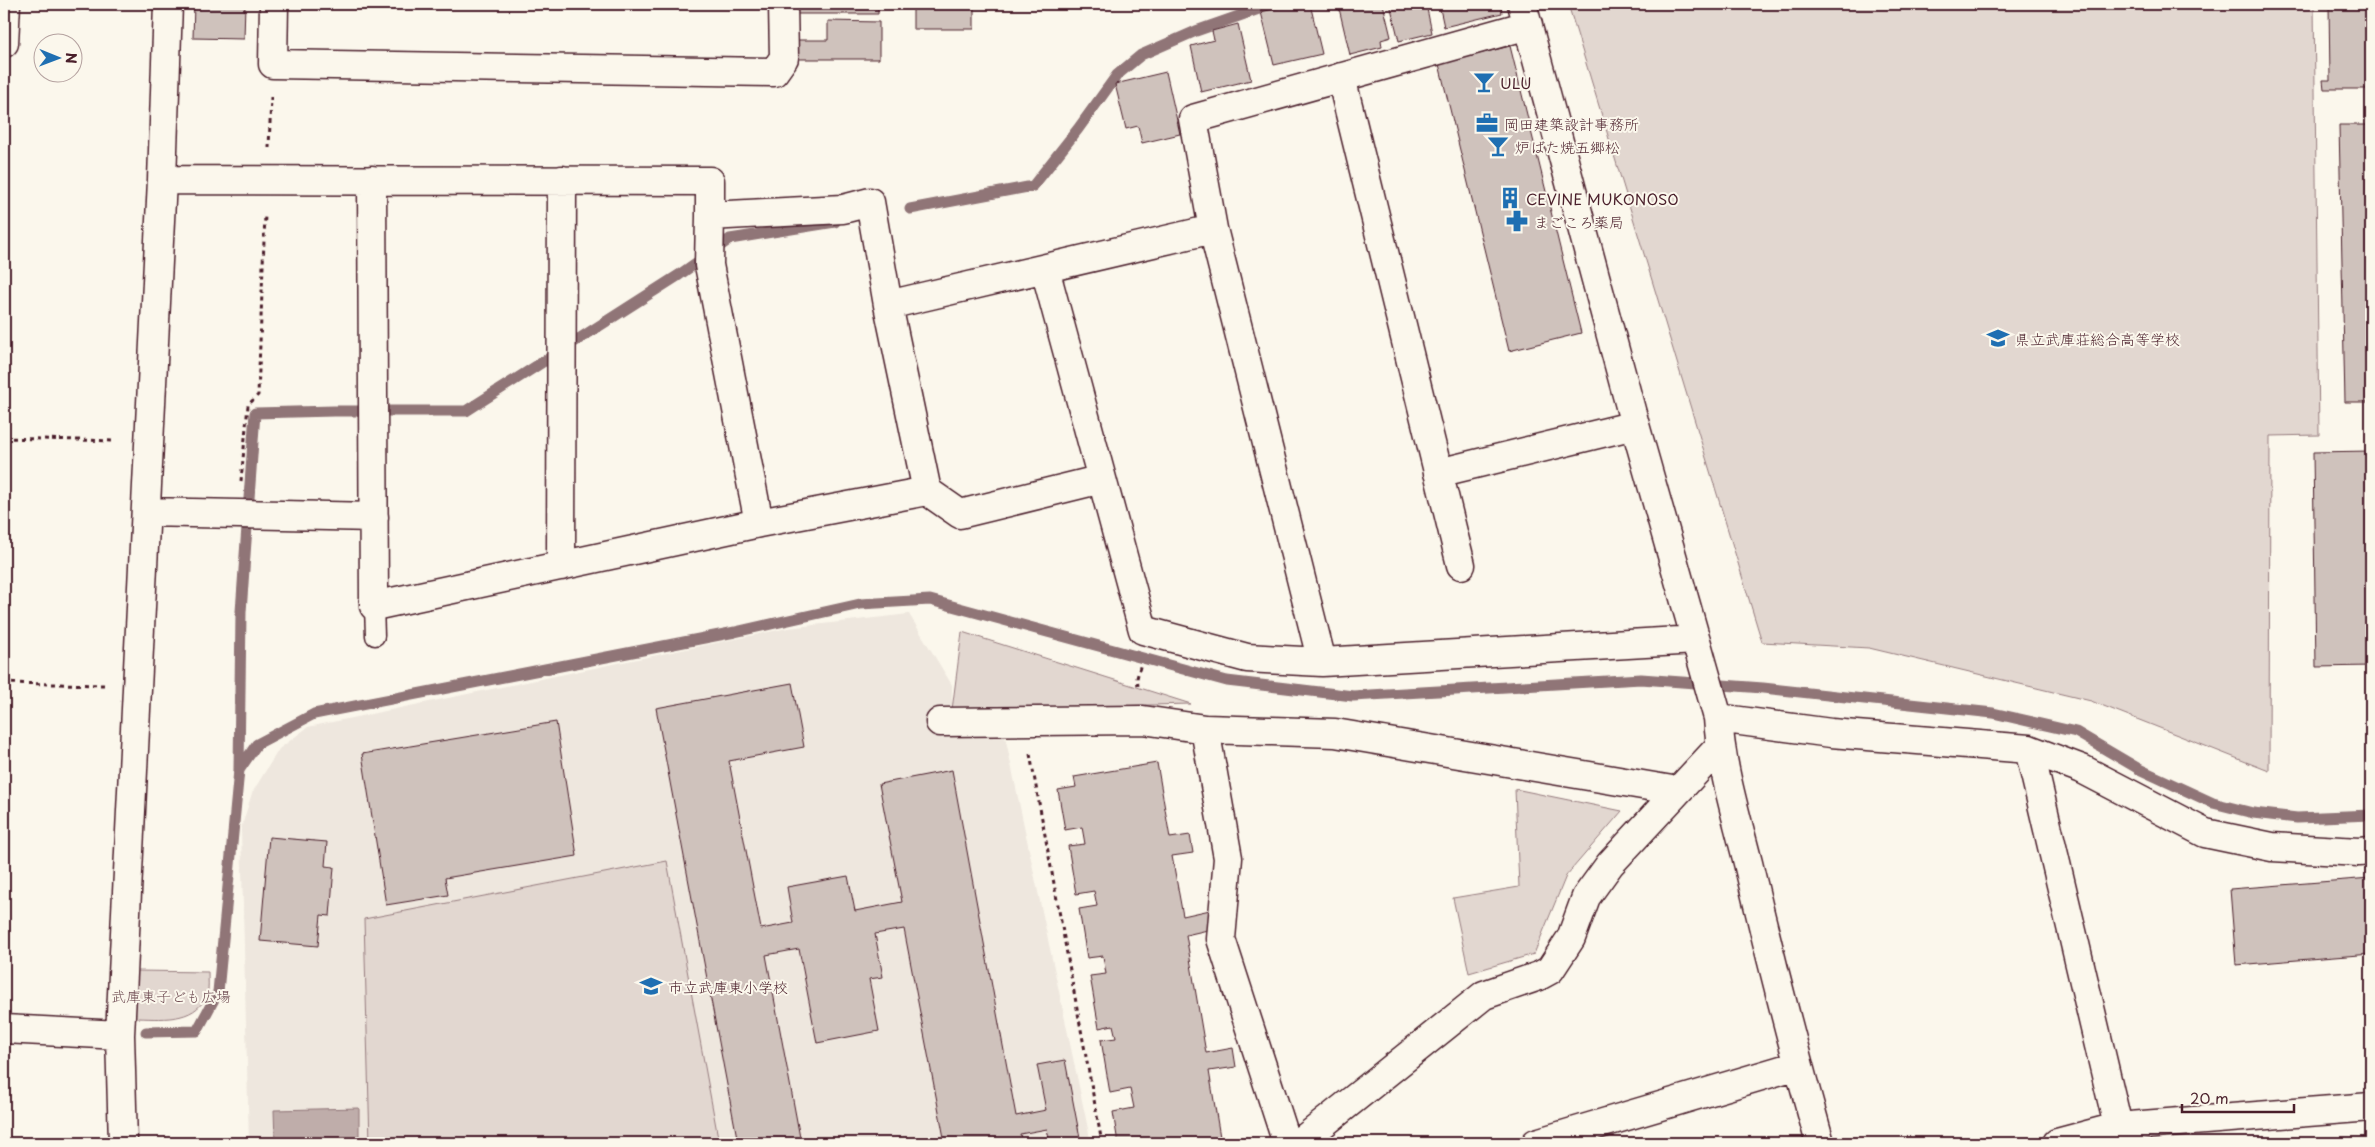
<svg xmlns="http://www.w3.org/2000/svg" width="2375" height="1147" font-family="'Playpen Sans','Klee One',sans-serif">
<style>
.built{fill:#eee7de}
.green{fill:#e2d7d0;stroke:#967b7e}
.water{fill:#bfadaa;stroke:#907477}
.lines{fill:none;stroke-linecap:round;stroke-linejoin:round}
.stream{stroke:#907477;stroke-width:11}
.building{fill:#cfc2bc;stroke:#4a1f2b}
.lane-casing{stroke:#4a1f2b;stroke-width:21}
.street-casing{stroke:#4a1f2b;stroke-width:31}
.path{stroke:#4a1f2b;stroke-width:3;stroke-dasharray:4 4;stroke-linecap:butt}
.lane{stroke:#fbf7ec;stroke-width:18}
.street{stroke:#fbf7ec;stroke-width:28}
.labels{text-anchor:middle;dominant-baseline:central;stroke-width:4;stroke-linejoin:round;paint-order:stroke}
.poi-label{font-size:15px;fill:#4a1f2b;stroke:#fbf7ec;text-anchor:start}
.park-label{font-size:15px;fill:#704d54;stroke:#fbf7ec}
</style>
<rect width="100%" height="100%" fill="#fbf7ec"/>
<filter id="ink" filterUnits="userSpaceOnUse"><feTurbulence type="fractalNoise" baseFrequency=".02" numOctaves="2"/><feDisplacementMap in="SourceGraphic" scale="10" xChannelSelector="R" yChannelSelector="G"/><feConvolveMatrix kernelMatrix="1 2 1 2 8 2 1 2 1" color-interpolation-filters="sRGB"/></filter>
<g filter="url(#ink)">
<path class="built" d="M 909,614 L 952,685 L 952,726 L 1004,731 L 1091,1143 L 249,1143 L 241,829 L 252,793 L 279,749 L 308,727 L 788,628 Z"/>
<path class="green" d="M 1568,4 L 2314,4 L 2319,435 L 2270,436 L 2269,771 L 2091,701 L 1869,648 L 1762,642 Z
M 962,632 L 1191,704 L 952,710 Z
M 1515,789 L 1622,811 L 1566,876 L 1534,954 L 1469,973 L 1453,898 L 1519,887 Z
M 667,861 L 719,1143 L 370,1143 L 364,919 Z
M 137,971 L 208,972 C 208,979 209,989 207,995 C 194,1024 159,1018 134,1018 Z"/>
<path class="water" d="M 359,1108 L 359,1143 L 275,1143 L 274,1110 Z"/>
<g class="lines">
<path class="stream" d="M 910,209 L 1033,186 L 1078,129 L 1117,75 L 1141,55 L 1196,31 L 1273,4
M 239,770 L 257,744 L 314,714 L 735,632 L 860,604 L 930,600 L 1227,681 L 1353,696 L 1641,679 L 1763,688 L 1993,713 L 2076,732 L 2139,769 L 2213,803 L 2253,813 L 2297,818 L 2371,815
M 146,1032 L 197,1031 L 218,992 L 239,770 L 241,612 L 255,413 L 334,411 L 466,411 L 679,275 L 730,239 L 835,222"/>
</g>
<path class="building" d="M 194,4 L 245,4 L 244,39 L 193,38 Z
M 795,4 L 878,4 L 878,14 L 795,14 Z
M 913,4 L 974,4 L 974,29 L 913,29 Z
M 1294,4 L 1310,4 L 1322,54 L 1274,65 L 1261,12 Z
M 1338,4 L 1383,4 L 1391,37 L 1381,40 L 1382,47 L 1350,55 Z
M 1390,4 L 1426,4 L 1432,33 L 1399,41 Z
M 1439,4 L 1500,4 L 1502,13 L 1444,27 Z
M 2329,4 L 2367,4 L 2369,89 L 2324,89 L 2323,80 L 2330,80 Z
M 828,21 L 879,22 L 879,59 L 797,59 L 797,40 L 828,40 Z
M 1238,24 L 1251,80 L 1201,92 L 1191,46 L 1214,40 L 1212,31 Z
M 1510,46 L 1581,333 L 1509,351 L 1439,64 Z
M 1166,72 L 1180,134 L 1142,143 L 1138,126 L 1126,129 L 1115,84 Z
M 2339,125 L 2371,125 L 2371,402 L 2345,402 Z
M 2371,451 L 2371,666 L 2316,667 L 2313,452 Z
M 792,683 L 804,747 L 729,761 L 761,929 L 793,923 L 787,887 L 848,876 L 855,911 L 902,902 L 879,784 L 952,770 L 1016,1116 L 1046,1110 L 1037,1065 L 1065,1060 L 1081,1143 L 1050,1143 L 1047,1129 L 1020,1134 L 1022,1143 L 945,1143 L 904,929 L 875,934 L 883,977 L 869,979 L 879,1031 L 817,1043 L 799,949 L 766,955 L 801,1143 L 738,1143 L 656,708 Z
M 556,722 L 577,856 L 445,878 L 448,895 L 386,905 L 362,754 Z
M 1157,763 L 1170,838 L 1190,835 L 1193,853 L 1172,856 L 1183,916 L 1210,910 L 1212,929 L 1186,935 L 1206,1053 L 1233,1048 L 1236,1067 L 1209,1071 L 1221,1143 L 1118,1143 L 1113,1112 L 1134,1108 L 1130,1089 L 1110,1093 L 1101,1040 L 1116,1038 L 1113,1025 L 1099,1028 L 1090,976 L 1106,974 L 1103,956 L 1087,958 L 1079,909 L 1097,906 L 1094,891 L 1076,894 L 1068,846 L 1085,844 L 1082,827 L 1065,830 L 1058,790 L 1076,787 L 1074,777 Z
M 269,837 L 327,842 L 325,866 L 334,867 L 330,916 L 321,915 L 318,946 L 260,941 Z
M 2371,878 L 2371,954 L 2236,965 L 2230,889 Z"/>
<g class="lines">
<g class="lane-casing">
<path id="lane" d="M 374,606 L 375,636"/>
</g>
<g class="street-casing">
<path id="street" d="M 274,4 L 273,64 L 774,72 L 784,58 L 783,4
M 1522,4 L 1635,425 L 1718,718 C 1721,767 1736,815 1748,863 C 1770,957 1794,1050 1820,1143
M 4,43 L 6,4
M 1341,77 L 1461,565
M 162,180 L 710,181 L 710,216 L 843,209 L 870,202 L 888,305 L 927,491 L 960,514 L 1102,479
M 372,180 L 374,606 L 759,523 L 927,491
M 710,216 L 709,265 L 759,523
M 1213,229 L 1322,662
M 1045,269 L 1143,630 L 1247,658 L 1322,662 L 1696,640
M 888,305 L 1213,229 L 1193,119 L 1528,25
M 1438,473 L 1635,425
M 146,512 L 374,517
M 561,566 L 562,180
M 1718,718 L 1831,733 L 2029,749 L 2082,769 L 2205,833 L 2272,847 L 2359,852 L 2371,851
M 940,722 L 1143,720 L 1205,729 L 1335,733 L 1678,791
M 1205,729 L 1228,858 L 1221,939 L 1287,1143
M 2029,749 L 2122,1143
M 4,1029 L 120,1035
M 123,1143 L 120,1035 L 162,180 L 168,4
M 1299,1143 L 1484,995 L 1539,976 L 1550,970 L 1571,938 L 1586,897 L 1610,864 L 1720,746
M 1536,1143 L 1798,1065
M 2057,1143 L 2117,1127 L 2371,1107"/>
</g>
<path class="path" d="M 269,148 L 271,97
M 4,438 L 116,441
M 241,481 L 248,405 L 258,395 L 265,214
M 4,683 L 104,685
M 1138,686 L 1137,678 L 1141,663
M 1030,754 L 1102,1143"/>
<use href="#lane" class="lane"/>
<use href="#street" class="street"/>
</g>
</g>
<defs>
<g id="bar-bare" transform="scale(1.725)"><path d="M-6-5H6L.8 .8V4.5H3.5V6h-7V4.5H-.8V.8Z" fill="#1f6fb2" stroke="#fbf7ec" stroke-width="2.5" paint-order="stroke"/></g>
<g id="office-bare" transform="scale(1.725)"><path d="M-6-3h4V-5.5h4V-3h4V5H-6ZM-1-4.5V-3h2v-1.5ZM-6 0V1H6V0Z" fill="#1f6fb2" stroke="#fbf7ec" stroke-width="2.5" paint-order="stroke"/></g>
<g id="building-bare" transform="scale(1.725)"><path d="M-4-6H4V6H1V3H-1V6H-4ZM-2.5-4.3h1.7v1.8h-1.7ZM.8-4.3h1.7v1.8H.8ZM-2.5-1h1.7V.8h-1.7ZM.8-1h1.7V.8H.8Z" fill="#1f6fb2" stroke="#fbf7ec" stroke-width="2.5" paint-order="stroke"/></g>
<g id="pharmacy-bare" transform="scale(1.725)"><path d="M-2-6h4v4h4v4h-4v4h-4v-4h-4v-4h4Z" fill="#1f6fb2" stroke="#fbf7ec" stroke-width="2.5" paint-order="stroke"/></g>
<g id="school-bare" transform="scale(1.725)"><path d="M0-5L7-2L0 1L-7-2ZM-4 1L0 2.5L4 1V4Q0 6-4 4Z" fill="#1f6fb2" stroke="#fbf7ec" stroke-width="2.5" paint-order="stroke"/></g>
</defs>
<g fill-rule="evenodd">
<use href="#bar-bare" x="1484" y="82"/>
<use href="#office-bare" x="1487" y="123"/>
<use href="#bar-bare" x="1498" y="146"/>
<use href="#building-bare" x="1510" y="198"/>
<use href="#pharmacy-bare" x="1517" y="221"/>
<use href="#school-bare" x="1998" y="338"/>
<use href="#school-bare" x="651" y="986"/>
</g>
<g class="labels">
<g class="poi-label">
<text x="1500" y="82">ULU</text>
<text x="1504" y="123">岡田建築設計事務所</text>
<text x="1515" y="146">炉ばた焼五郷松</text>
<text x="1526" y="198">CEVINE MUKONOSO</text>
<text x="1534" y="221">まごころ薬局</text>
<text x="2015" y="338">県立武庫荘総合高等学校</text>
<text x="668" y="986">市立武庫東小学校</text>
</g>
<g class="park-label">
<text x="171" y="995">武庫東子ども広場</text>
</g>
</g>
<rect width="2375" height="1147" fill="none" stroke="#fbf7ec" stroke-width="20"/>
<rect x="10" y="10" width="2355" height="1127" fill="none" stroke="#4a1f2b" stroke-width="2" filter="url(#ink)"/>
<g transform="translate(58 58) rotate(91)"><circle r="24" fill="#fbf7ec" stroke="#b4a19f"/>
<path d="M0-4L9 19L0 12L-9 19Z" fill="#1f6fb2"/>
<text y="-8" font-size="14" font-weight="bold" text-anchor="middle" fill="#4a1f2b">N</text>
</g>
<path d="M2182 1104v8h112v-8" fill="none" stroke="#4a1f2b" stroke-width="2.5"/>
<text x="2190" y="1104" font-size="15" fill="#4a1f2b" stroke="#fbf7ec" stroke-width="4" paint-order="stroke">20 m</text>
</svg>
